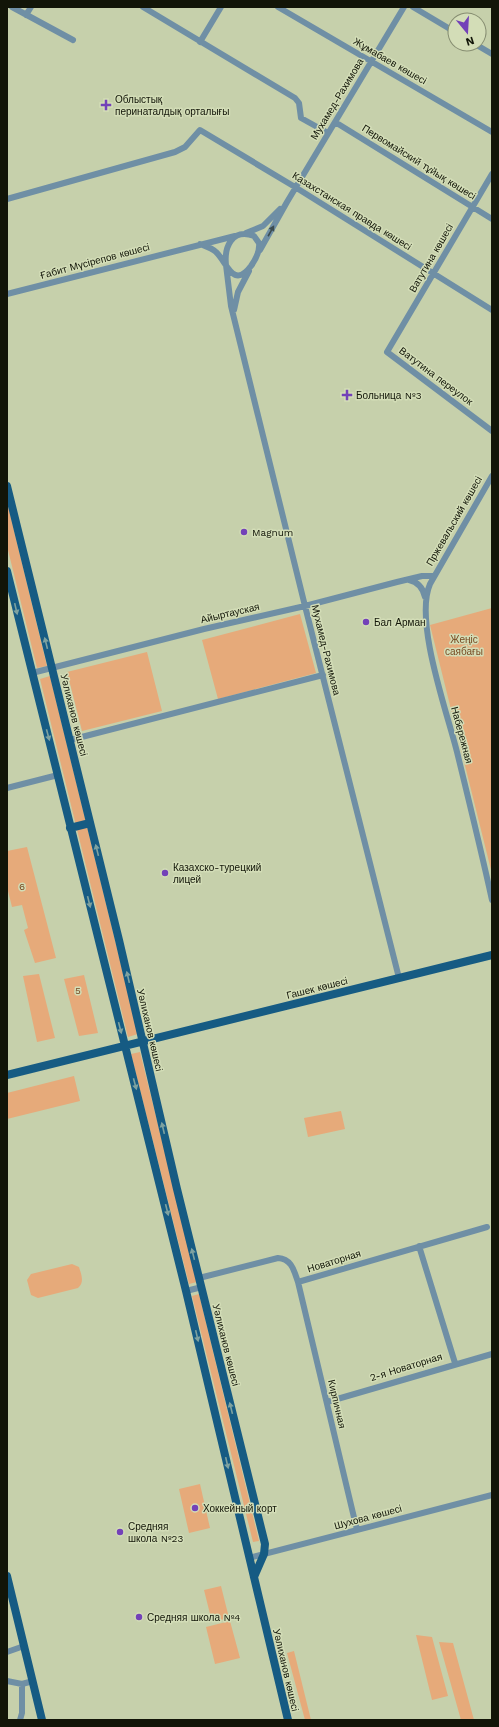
<svg xmlns="http://www.w3.org/2000/svg" width="499" height="1727" font-family="'Work Sans',sans-serif">
<style>
.green{fill:#e6aa7a}
.lines{fill:none;stroke-linecap:round;stroke-linejoin:round}
.minor{stroke:#6f8fa5;stroke-width:6}
.major{stroke:#165b83;stroke-width:8}
.oneway{fill:#3c4c4f}
.oneway2{fill:#7ea2a0}
.poi-dot{fill:#7341b8;stroke:#d3ddb7;stroke-width:1.5}
.labels{text-anchor:middle;dominant-baseline:central;stroke-width:3;stroke-linejoin:round;paint-order:stroke}
.street-label{font-size:10px;fill:#121508;stroke:#d3ddb7}
.poi-label{font-size:10px;fill:#121508;stroke:#d3ddb7;text-anchor:start}
.park-label{font-size:10px;fill:#784a22;stroke:#d3ddb7}
</style>
<rect width="100%" height="100%" fill="#c6d0ab"/>
<path class="green" d="M 7,502 L 47,666 L 37,668 L 7,546 Z
M 492,608 L 492,874 L 430,625 Z
M 300,614 L 316,673 L 218,699 L 202,640 Z
M 147,652 L 162,711 L 82,731 L 67,672 Z
M 50,676 L 138,1034 L 128,1037 L 40,679 Z
M 27,847 L 56,958 L 35,963 L 24,930 L 28,928 L 22,905 L 12,907 L 7,887 L 7,851 Z
M 39,974 L 55,1038 L 37,1042 L 23,976 Z
M 84,975 L 98,1033 L 79,1036 L 64,979 Z
M 140,1052 L 197,1282 L 189,1284 L 131,1054 Z
M 74,1076 L 80,1101 L 7,1119 L 7,1093 Z
M 341,1111 L 345,1129 L 308,1137 L 304,1118 Z
M 72,1264 L 79,1267 C 81,1274 85,1282 78,1288 L 38,1298 L 31,1295 L 27,1280 L 31,1274 Z
M 199,1294 L 259,1541 L 253,1542 L 192,1296 Z
M 200,1484 L 210,1528 L 189,1533 L 179,1489 Z
M 221,1586 L 229,1618 L 212,1622 L 204,1590 Z
M 230,1621 L 240,1658 L 215,1664 L 206,1627 Z
M 416,1635 L 432,1637 L 448,1696 L 432,1700 Z
M 439,1642 L 453,1643 L 474,1720 L 461,1720 Z
M 294,1651 L 311,1720 L 305,1720 L 287,1653 Z"/>
<g class="lines">
<path class="minor" d="M 12,7 L 73,40
M 143,7 L 295,98 L 299,103 L 301,118 L 328,133
M 278,7 L 492,132
M 413,7 L 455,32
M 26,15 L 31,7
M 200,42 L 221,7
M 475,44 L 492,54
M 335,122 L 492,219
M 492,174 L 387,352 L 492,431
M 7,199 L 175,152 L 185,147 L 200,130 L 295,187 L 492,310
M 246,233 L 263,226 L 280,209
M 200,244 C 205,246 212,248 216,252 C 227,262 233,290 251,266 C 256,259 260,251 259,243 L 254,236 C 232,228 224,247 226,265 L 231,306 L 305,606 L 399,978
M 260,250 L 287,202 L 404,7
M 7,294 L 235,236
M 234,310 L 238,292 L 249,271
M 492,476 L 430,584 C 414,621 447,712 457,752 C 469,801 481,850 492,900
M 409,580 C 418,582 423,588 425,597
M 32,673 L 204,629 L 305,606 L 397,582 L 422,576 L 434,576
M 70,740 L 323,675
M 7,788 L 58,775
M 419,1246 L 455,1363
M 199,1278 L 278,1258 C 292,1259 294,1271 298,1282 L 357,1530
M 298,1282 L 487,1227
M 186,1291 L 202,1287
M 327,1402 L 492,1354
M 249,1558 L 492,1495
M 7,1652 L 24,1646
M 7,1681 L 22,1684
M 20,1720 L 22,1713 L 22,1684 L 33,1681"/>
<path class="major" d="M 7,486 L 119,940 L 177,1189 L 265,1544 L 264,1554 L 254,1577
M 7,571 L 186,1291 L 288,1720
M 70,828 L 90,823
M 7,1075 L 492,955
M 7,1576 L 42,1720"/>
</g>
<defs><path id="oneway-solid" d="M-6-.8H1V-3.2L6.5 0L1 3.2V.8H-6Z"/></defs>
<use class="oneway" href="#oneway-solid" transform="translate(271 231) rotate(-61)"/>
<g class="oneway2">
<use href="#oneway-solid" transform="translate(16 609) rotate(77)"/>
<use href="#oneway-solid" transform="translate(46 643) rotate(-104)"/>
<use href="#oneway-solid" transform="translate(48 735) rotate(75)"/>
<use href="#oneway-solid" transform="translate(97 850) rotate(-104)"/>
<use href="#oneway-solid" transform="translate(89 902) rotate(76)"/>
<use href="#oneway-solid" transform="translate(128 977) rotate(-103)"/>
<use href="#oneway-solid" transform="translate(120 1028) rotate(76)"/>
<use href="#oneway-solid" transform="translate(135 1084) rotate(75)"/>
<use href="#oneway-solid" transform="translate(163 1128) rotate(-103)"/>
<use href="#oneway-solid" transform="translate(167 1210) rotate(76)"/>
<use href="#oneway-solid" transform="translate(193 1254) rotate(-104)"/>
<use href="#oneway-solid" transform="translate(197 1336) rotate(77)"/>
<use href="#oneway-solid" transform="translate(231 1408) rotate(-104)"/>
<use href="#oneway-solid" transform="translate(227 1463) rotate(77)"/>
</g>
<g class="poi-dot">
<path d="M104 99h4v4h4v4h-4v4h-4v-4h-4v-4h4z"/>
<path d="M345 389h4v4h4v4h-4v4h-4v-4h-4v-4h4z"/>
<circle cx="244" cy="532" r="4"/>
<circle cx="366" cy="622" r="4"/>
<circle cx="165" cy="873" r="4"/>
<circle cx="195" cy="1508" r="4"/>
<circle cx="120" cy="1532" r="4"/>
<circle cx="139" cy="1617" r="4"/>
</g>
<g class="labels">
<g class="street-label">
<text transform="translate(390 61) rotate(30)">Жұмабаев көшесі</text>
<text transform="translate(337 99) rotate(-59)">Мухамед-Рахимова</text>
<text transform="translate(419 162) rotate(32)">Первомайский тұйық көшесі</text>
<text transform="translate(352 211) rotate(32)">Казахстанская правда көшесі</text>
<text transform="translate(431 258) rotate(-60)">Ватутина көшесі</text>
<text transform="translate(95 261) rotate(-15)">Ғабит Мүсірепов көшесі</text>
<text transform="translate(436 376) rotate(37)">Ватутина переулок</text>
<text transform="translate(454 521) rotate(-60)">Пржевальский көшесі</text>
<text transform="translate(230 613) rotate(-13)">Айыртауская</text>
<text transform="translate(326 650) rotate(76)">Мухамед-Рахимова</text>
<text transform="translate(74 715) rotate(76)">Уәлиханов көшесі</text>
<text transform="translate(462 735) rotate(75)">Набережная</text>
<text transform="translate(317 988) rotate(-14)">Гашек көшесі</text>
<text transform="translate(150 1030) rotate(77)">Уәлиханов көшесі</text>
<text transform="translate(334 1261) rotate(-17)">Новаторная</text>
<text transform="translate(226 1345) rotate(76)">Уәлиханов көшесі</text>
<text transform="translate(406 1367) rotate(-17)">2-я Новаторная</text>
<text transform="translate(337 1404) rotate(77)">Кирпичная</text>
<text transform="translate(368 1517) rotate(-15)">Шухова көшесі</text>
<text transform="translate(286 1670) rotate(77)">Уәлиханов көшесі</text>
</g>
<g class="poi-label">
<text x="115" y="99">Облыстық<tspan x="115" dy="12">перинаталдық орталығы</tspan></text>
<text x="356" y="395">Больница №3</text>
<text x="252" y="532">Magnum</text>
<text x="374" y="622">Бал Арман</text>
<text x="173" y="867">Казахско-турецкий<tspan x="173" dy="12">лицей</tspan></text>
<text x="203" y="1508">Хоккейный корт</text>
<text x="128" y="1526">Средняя<tspan x="128" dy="12">школа №23</tspan></text>
<text x="147" y="1617">Средняя школа №4</text>
</g>
<g class="park-label">
<text x="464" y="639">Жеңіс<tspan x="464" dy="12">саябағы</tspan></text>
<text x="22" y="886">6</text>
<text x="78" y="990">5</text>
</g>
</g>
<rect width="499" height="1727" fill="none" stroke="#121508" stroke-width="16"/>
<g transform="translate(467 32) rotate(162)"><circle r="19" fill="#d3ddb7" stroke="#868d71"/>
<path d="M0-3L7 15L0 10L-7 15Z" fill="#7341b8"/>
<text y="-6" font-size="11" font-weight="bold" text-anchor="middle" fill="#121508">N</text>
</g>
</svg>
